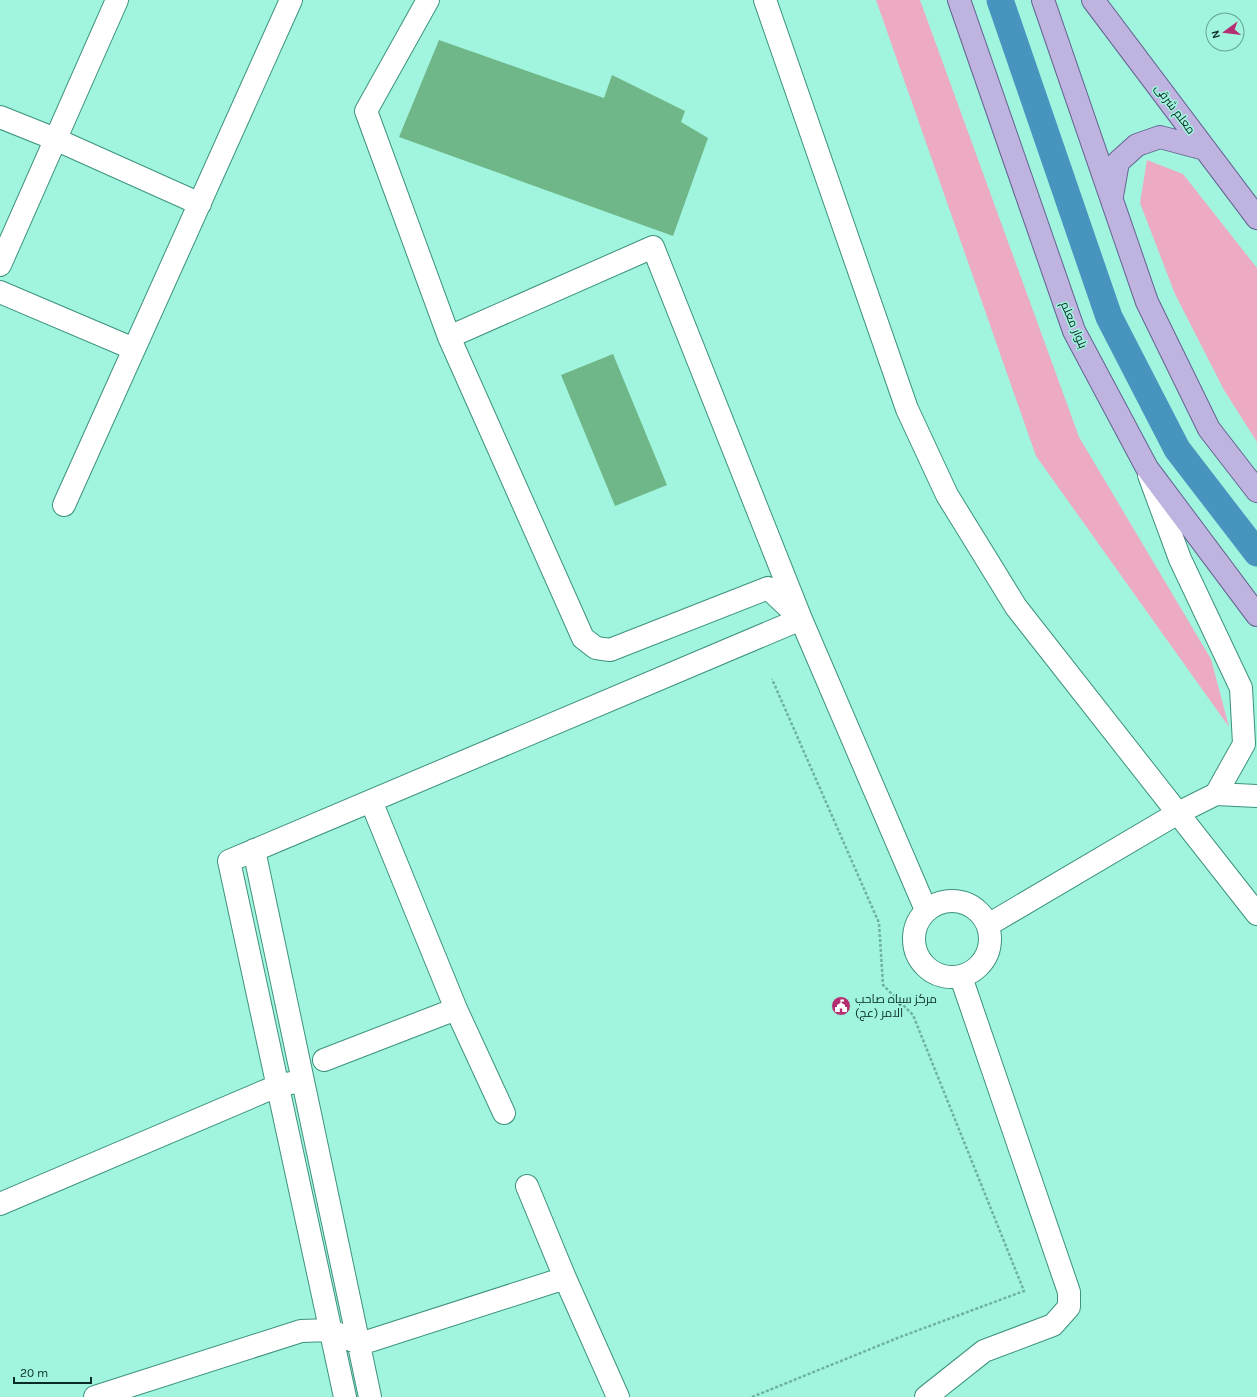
<svg xmlns="http://www.w3.org/2000/svg" width="1257" height="1397" font-family="Karla,Cairo,sans-serif">
<style>
.green{fill:#edaac3}
.lines{fill:none;stroke-linecap:round;stroke-linejoin:round}
.canal{stroke:#4795bf;stroke-width:27}
.building{fill:#6fb789}
.minor-casing{stroke:#3d927d;stroke-width:24}
.major-casing{stroke:#636391;stroke-width:24}
.path{stroke:#6eb2a0;stroke-width:2.5;stroke-dasharray:3 2;stroke-linecap:butt}
.minor{stroke:#fff;stroke-width:22}
.major{stroke:#bfb3e0;stroke-width:22}
.labels{text-anchor:middle;dominant-baseline:central;stroke-width:3;stroke-linejoin:round;paint-order:stroke}
.street-label{font-size:12px;fill:#092d25;stroke:#a1f5de}
.poi-label{font-size:12px;fill:#092d25;stroke:#a1f5de;text-anchor:start}
</style>
<rect width="100%" height="100%" fill="#a1f5de"/>
<path class="green" d="M 876,0 L 920,0 L 1079,437 L 1211,659 L 1229,727 L 1036,456 Z
M 1147,160 L 1183,174 L 1257,268 L 1257,442 L 1224,390 L 1175,294 L 1140,203 Z"/>
<g class="lines">
<path class="canal" d="M 1000,0 L 1109,317 L 1177,449 L 1257,553"/>
</g>
<path class="building" d="M 439,40 L 604,98 L 612,75 L 685,111 L 681,122 L 708,138 L 673,236 L 399,137 Z
M 613,354 L 667,485 L 615,506 L 561,375 Z"/>
<g class="lines">
<g class="minor-casing">
<path id="minor" d="M 428,0 L 366,111 L 449,337
M 765,0 L 907,409 L 947,495 L 1016,607 L 1257,914
M 0,117 L 55,139 L 200,204
M 0,265 L 117,0
M 0,292 L 134,349
M 1149,475 L 1180,559 L 1241,688 L 1244,744 L 1216,794
M 64,505 L 291,0
M 801,619 L 768,588 L 610,650 L 596,648 L 583,638 L 449,337 L 653,247 L 801,619 L 926,910
M 371,801 L 456,1009
M 254,850 L 370,1397
M914 939a38 38 0 1 1 76 0a38 38 0 1 1-76 0Z
M 988,925 L 1178,813 L 1216,794 L 1257,796
M 324,1060 L 456,1009 L 504,1113
M 527,1186 L 565,1278
M 0,1204 L 277,1086 L 291,1083
M 95,1397 L 301,1331 L 330,1330 L 360,1344 L 565,1278 L 618,1397
M 345,1397 L 229,861 L 801,619
M 926,1397 L 984,1351 L 1053,1325 L 1069,1307 L 1069,1292 L 961,977"/>
</g>
<g class="major-casing">
<path id="major" d="M 959,0 L 1074,331 L 1147,468 L 1257,615
M 1043,0 L 1147,302 L 1209,429 L 1257,491
M 1093,0 L 1257,218
M 1112,196 L 1118,162 L 1137,145 L 1160,137 L 1205,149"/>
</g>
<path class="path" d="M 752,1397 L 900,1337 L 1024,1291 L 913,1015 L 883,985 L 879,923 L 772,679"/>
<use href="#minor" class="minor"/>
<use href="#major" class="major"/>
</g>
<defs>
<g id="civic-disc" transform="scale(1)"><circle r="9.5" fill="#b52e71" stroke="#a1f5de"/><path d="M-.6-6.5H3V-4.5H.6V-3L4-1V1h2V6H-6V1h2V-1L-.6-3ZM-1.2 2.5V6h2.4V2.5Z" fill="#fff"/></g>
</defs>
<g fill-rule="evenodd">
<use href="#civic-disc" x="841" y="1006"/>
</g>
<g class="labels">
<g class="street-label">
<text transform="translate(1175 109) rotate(53)">معلم شرقی</text>
<text transform="translate(1074 325) rotate(67)">بلوار معلم</text>
</g>
<g class="poi-label">
<text x="855" y="999">مرکز سپاه صاحب<tspan x="855" dy="14">الامر (عج)</tspan></text>
</g>
</g>
<g transform="translate(1225 32) rotate(255)"><circle r="19" fill="#a1f5de" stroke="#64a594"/>
<path d="M0-3L7 15L0 10L-7 15Z" fill="#b52e71"/>
<text y="-6" font-size="11" font-weight="bold" text-anchor="middle" fill="#092d25">N</text>
</g>
<path d="M14 1377v6h77v-6" fill="none" stroke="#092d25" stroke-width="2"/>
<text x="20" y="1377" font-size="12" fill="#092d25" stroke="#a1f5de" stroke-width="3" paint-order="stroke">20 m</text>
</svg>
